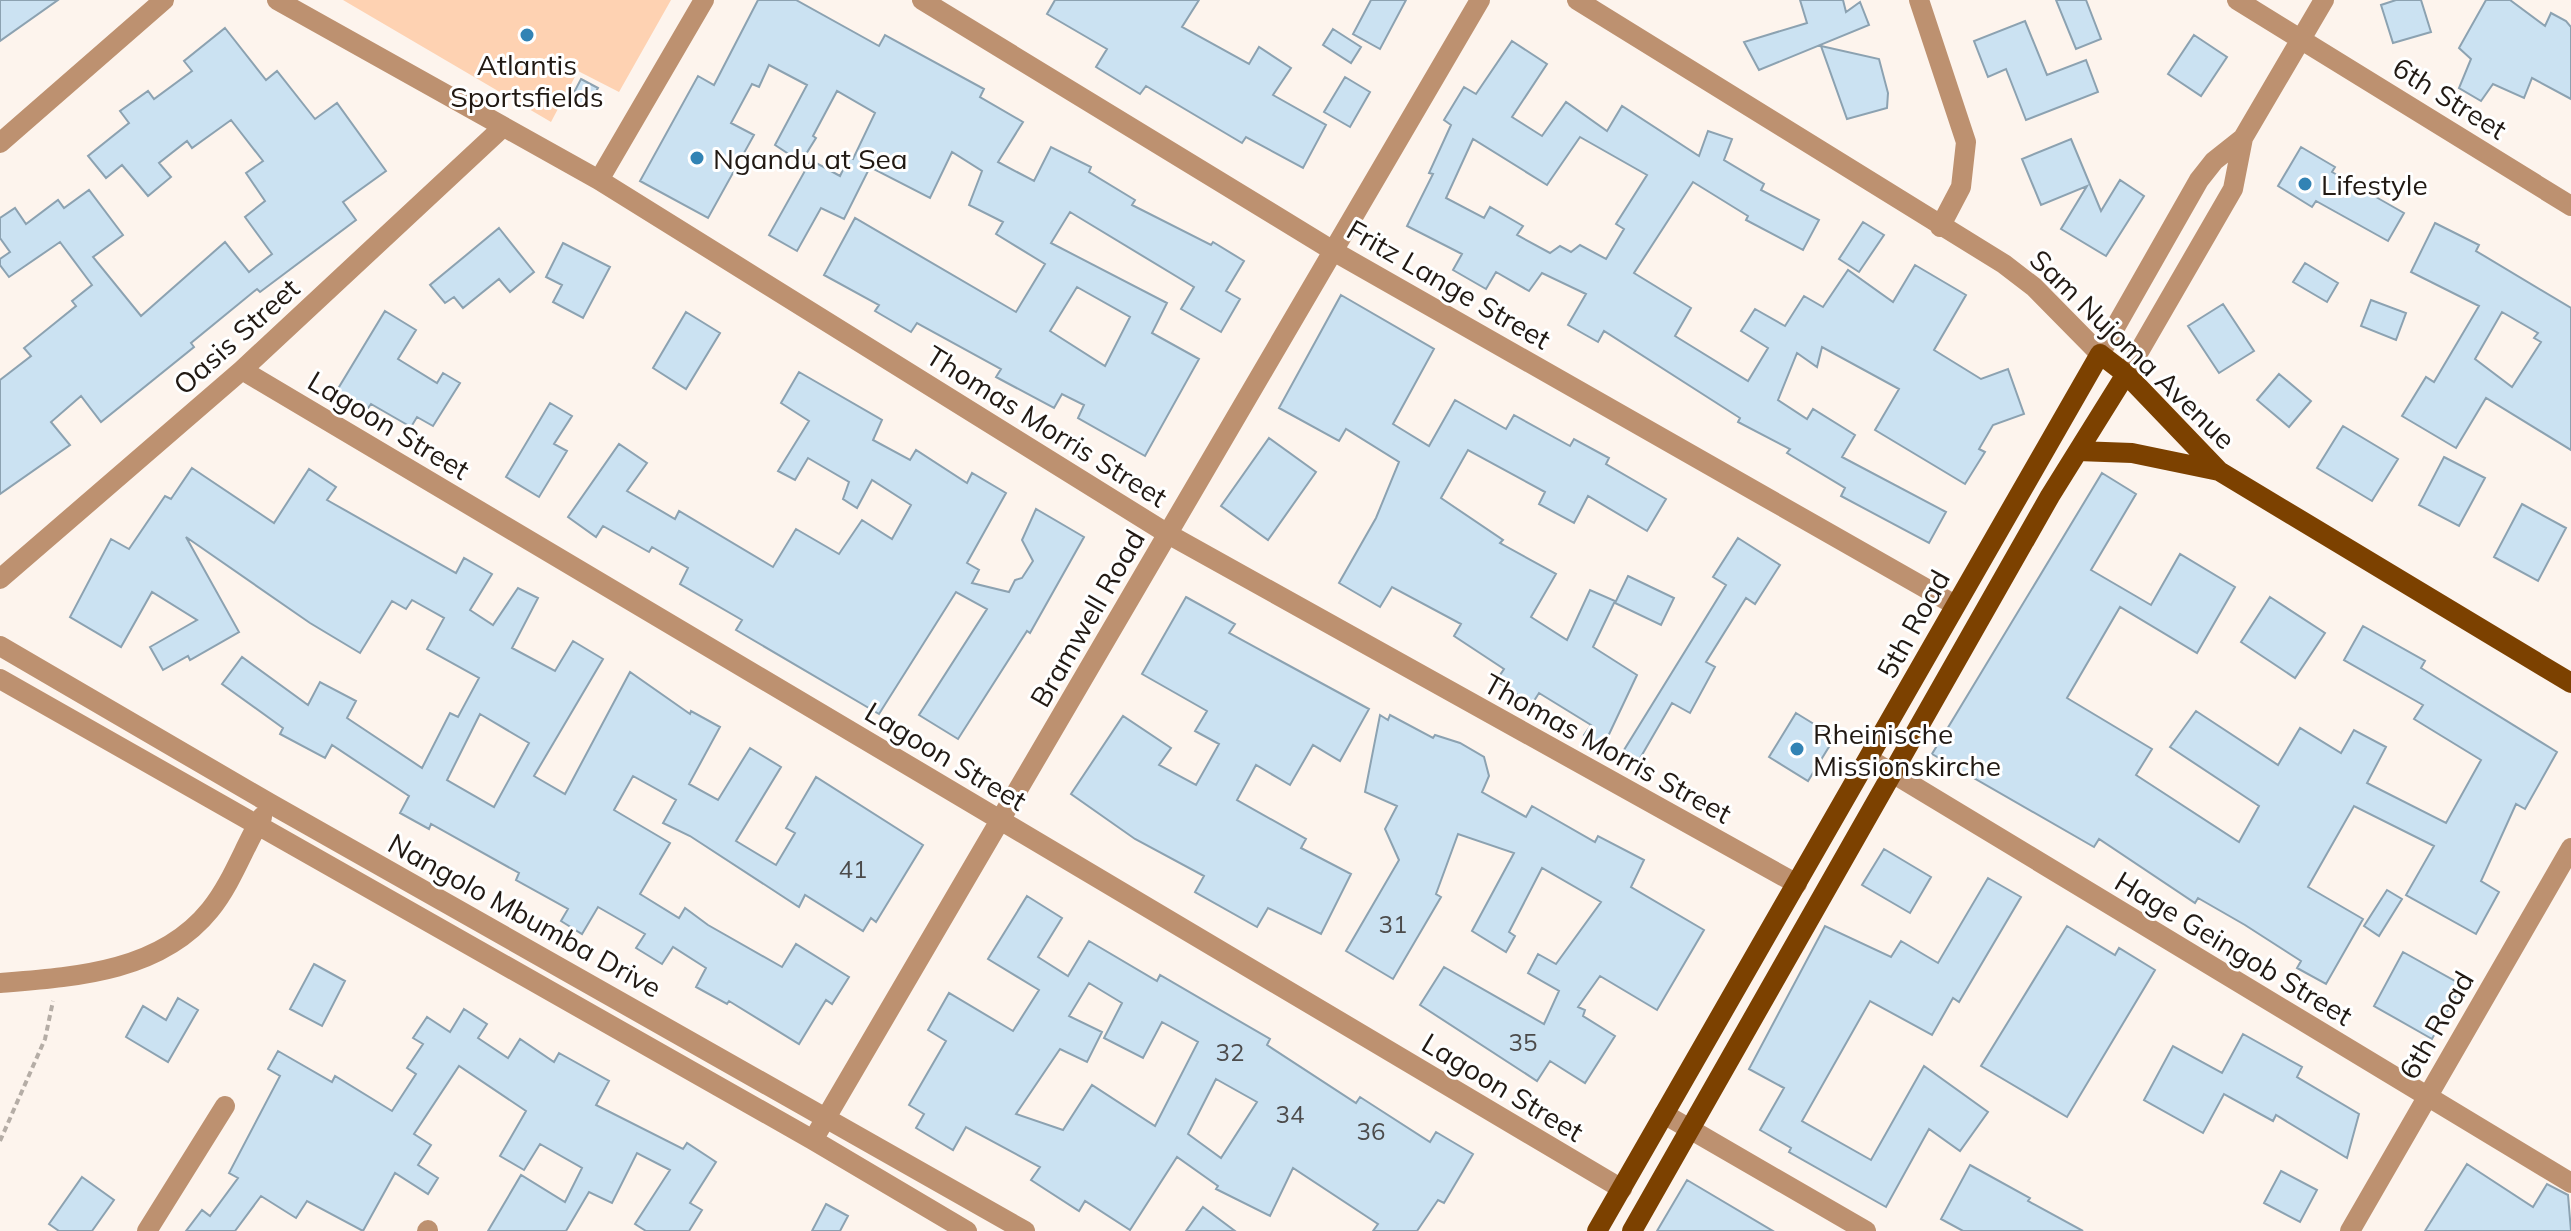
<svg xmlns="http://www.w3.org/2000/svg" width="2571" height="1231" font-family="Mulish,sans-serif">
<style>
.green{fill:#fed2b2}
.building{fill:#cbe2f2;stroke:#8ca2b1;stroke-width:2;fill-rule:evenodd}
.lines{fill:none;stroke-linecap:round;stroke-linejoin:round}
.path{stroke:#b5ada6;stroke-width:4;stroke-dasharray:6 4;stroke-linecap:butt}
.minor{stroke:#bd9170;stroke-width:20}
.major{stroke:#7c4100;stroke-width:20}
.poi-dot{fill:#3283b4;stroke:#fff;stroke-width:3}
.labels{text-anchor:middle;dominant-baseline:central;stroke-width:6;stroke-linejoin:round;paint-order:stroke}
.number-label{font-size:24px;fill:#4c4b4b}
.poi-label{font-size:28px;fill:#211913;stroke:#fff;text-anchor:start}
.street-label{font-size:28px;fill:#211913;stroke:#fff}
</style>
<rect width="100%" height="100%" fill="#fdf4ed"/>
<path class="green" d="M 343,0 L 671,0 L 619,92 L 578,71 L 551,122 Z"/>
<path class="building" d="M 0,0 L 58,0 L 0,41 Z
M 758,0 L 796,0 L 879,46 L 885,35 L 984,89 L 980,97 L 1023,122 L 998,162 L 1034,181 L 1051,147 L 1091,167 L 1089,172 L 1135,200 L 1132,205 L 1211,245 L 1213,242 L 1244,261 L 1226,291 L 1240,299 L 1221,332 L 1181,309 L 1194,287 L 1070,212 L 1051,243 L 1167,303 L 1152,333 L 1199,359 L 1145,456 L 1078,418 L 1084,405 L 1062,394 L 1054,408 L 996,377 L 1001,369 L 917,323 L 911,332 L 875,311 L 879,305 L 824,275 L 855,218 L 1016,312 L 1045,264 L 996,234 L 1003,222 L 969,205 L 982,171 L 952,152 L 930,198 L 870,167 L 844,219 L 821,208 L 797,251 L 769,235 L 811,160 L 840,176 L 849,157 L 853,159 L 875,113 L 837,91 L 813,136 L 816,138 L 801,162 L 775,145 L 807,85 L 769,65 L 759,87 L 752,84 L 731,123 L 754,135 L 708,218 L 640,181 L 698,76 L 714,85 ZM 1077,287 L 1130,317 L 1105,366 L 1050,331 Z
M 1055,0 L 1199,0 L 1182,27 L 1249,64 L 1259,47 L 1291,68 L 1273,95 L 1326,125 L 1303,168 L 1246,137 L 1242,143 L 1146,86 L 1140,94 L 1096,67 L 1107,49 L 1047,14 Z
M 1371,0 L 1406,0 L 1380,49 L 1353,34 Z
M 1800,0 L 1843,0 L 1846,12 L 1860,2 L 1869,25 L 1759,70 L 1744,42 L 1807,23 Z
M 2056,0 L 2086,0 L 2101,39 L 2076,49 Z
M 2396,0 L 2421,0 L 2431,32 L 2393,43 L 2381,5 Z
M 2486,0 L 2510,0 L 2545,26 L 2551,13 L 2566,21 L 2571,27 L 2571,99 L 2532,78 L 2524,98 L 2493,84 L 2481,101 L 2459,88 L 2471,59 L 2459,48 Z
M 2025,21 L 2047,75 L 2086,60 L 2098,92 L 2026,120 L 2006,69 L 1988,77 L 1974,41 Z
M 225,28 L 266,80 L 277,71 L 315,119 L 337,103 L 386,171 L 343,202 L 356,220 L 260,292 L 257,289 L 191,343 L 194,347 L 101,422 L 81,396 L 51,422 L 70,445 L 0,494 L 0,380 L 31,356 L 24,348 L 76,306 L 72,301 L 92,285 L 60,242 L 9,277 L 0,265 L 0,259 L 10,252 L 0,238 L 0,218 L 15,208 L 26,224 L 58,200 L 64,208 L 89,190 L 123,235 L 93,257 L 141,316 L 225,242 L 249,272 L 272,254 L 245,217 L 265,201 L 246,173 L 263,161 L 231,120 L 192,148 L 187,141 L 159,163 L 171,177 L 148,196 L 122,165 L 106,178 L 88,156 L 129,123 L 120,111 L 148,91 L 154,99 L 192,71 L 184,61 Z
M 1333,29 L 1361,47 L 1351,63 L 1323,45 Z
M 2194,35 L 2227,57 L 2201,96 L 2168,74 Z
M 1512,41 L 1547,64 L 1512,117 L 1542,136 L 1566,102 L 1607,131 L 1622,106 L 1699,156 L 1708,131 L 1732,139 L 1724,160 L 1764,184 L 1761,190 L 1819,220 L 1803,250 L 1746,220 L 1748,216 L 1693,182 L 1634,273 L 1691,308 L 1675,336 L 1748,381 L 1768,348 L 1741,331 L 1755,309 L 1785,326 L 1804,296 L 1823,307 L 1848,270 L 1893,302 L 1915,265 L 1966,295 L 1934,350 L 1981,379 L 2008,369 L 2024,414 L 1993,425 L 1979,449 L 1985,452 L 1965,484 L 1875,430 L 1899,389 L 1822,347 L 1817,367 L 1797,353 L 1778,400 L 1807,419 L 1813,409 L 1855,435 L 1842,457 L 1946,512 L 1929,543 L 1841,496 L 1845,488 L 1787,453 L 1790,449 L 1738,422 L 1740,418 L 1604,331 L 1598,342 L 1568,325 L 1586,294 L 1542,273 L 1529,291 L 1496,272 L 1486,289 L 1453,270 L 1462,254 L 1407,226 L 1433,174 L 1429,173 L 1451,125 L 1444,120 L 1464,87 L 1476,94 ZM 1580,137 L 1647,175 L 1616,224 L 1624,229 L 1606,259 L 1580,245 L 1571,252 L 1560,246 L 1550,253 L 1517,235 L 1523,226 L 1490,207 L 1484,218 L 1446,198 L 1473,139 L 1547,185 Z
M 1821,46 L 1879,59 L 1888,93 L 1887,108 L 1847,119 Z
M 1345,77 L 1370,92 L 1350,127 L 1324,112 Z
M 581,79 L 598,88 L 587,108 L 570,100 Z
M 2071,139 L 2101,211 L 2120,180 L 2144,196 L 2106,256 L 2061,229 L 2087,186 L 2041,205 L 2022,159 Z
M 2301,147 L 2335,167 L 2332,172 L 2404,213 L 2388,241 L 2316,201 L 2312,207 L 2278,186 Z
M 1863,222 L 1884,235 L 1859,272 L 1839,259 Z
M 2435,223 L 2479,245 L 2476,251 L 2571,308 L 2571,450 L 2486,398 L 2456,448 L 2402,416 L 2426,377 L 2434,382 L 2479,306 L 2411,272 ZM 2502,312 L 2538,333 L 2534,338 L 2541,342 L 2512,387 L 2475,359 Z
M 499,228 L 534,272 L 510,292 L 499,279 L 463,308 L 454,297 L 445,303 L 430,285 Z
M 563,243 L 610,267 L 583,318 L 553,302 L 562,285 L 546,277 Z
M 2305,263 L 2338,283 L 2327,302 L 2293,282 Z
M 1341,295 L 1434,349 L 1393,424 L 1429,446 L 1455,400 L 1506,429 L 1514,415 L 1570,446 L 1574,439 L 1609,458 L 1606,464 L 1666,499 L 1647,531 L 1588,496 L 1574,523 L 1539,504 L 1545,492 L 1468,450 L 1441,498 L 1503,540 L 1500,543 L 1556,574 L 1531,617 L 1567,640 L 1590,590 L 1615,601 L 1593,647 L 1637,675 L 1603,747 L 1584,735 L 1591,725 L 1539,693 L 1532,704 L 1496,681 L 1504,669 L 1454,636 L 1461,624 L 1392,587 L 1380,607 L 1339,583 L 1376,518 L 1399,462 L 1346,429 L 1339,441 L 1279,408 Z
M 2371,300 L 2406,313 L 2396,340 L 2361,326 Z
M 2223,304 L 2254,351 L 2219,373 L 2188,326 Z
M 385,311 L 416,330 L 398,359 L 437,383 L 443,373 L 460,383 L 433,426 L 417,417 L 411,427 L 371,404 L 366,411 L 336,392 Z
M 686,312 L 720,333 L 686,389 L 653,368 Z
M 799,372 L 882,420 L 873,440 L 910,460 L 916,450 L 967,483 L 972,473 L 1006,493 L 967,563 L 979,570 L 972,583 L 1009,592 L 1015,580 L 1022,578 L 1033,561 L 1022,540 L 1036,509 L 1084,537 L 1030,633 L 1027,631 L 958,739 L 919,715 L 987,609 L 956,592 L 879,714 L 736,630 L 742,620 L 680,584 L 688,568 L 652,547 L 649,552 L 603,526 L 596,537 L 568,517 L 619,444 L 647,463 L 627,491 L 675,519 L 679,511 L 773,567 L 796,529 L 839,554 L 862,520 L 892,539 L 911,505 L 872,480 L 857,508 L 843,499 L 849,482 L 808,458 L 795,480 L 778,471 L 809,421 L 781,403 Z
M 2279,374 L 2311,401 L 2289,427 L 2257,400 Z
M 550,403 L 572,416 L 554,444 L 567,451 L 539,497 L 506,477 Z
M 2343,426 L 2398,459 L 2372,501 L 2317,468 Z
M 1269,438 L 1316,472 L 1268,540 L 1221,506 Z
M 2444,457 L 2485,478 L 2459,526 L 2419,505 Z
M 192,468 L 274,523 L 309,469 L 336,487 L 327,500 L 456,573 L 464,558 L 492,574 L 470,610 L 493,625 L 518,588 L 538,598 L 512,648 L 555,671 L 573,641 L 603,659 L 534,776 L 565,794 L 630,672 L 690,714 L 691,711 L 720,727 L 689,784 L 718,800 L 750,748 L 781,767 L 736,841 L 776,865 L 795,833 L 786,828 L 816,777 L 923,845 L 876,922 L 871,918 L 863,931 L 805,895 L 799,907 L 690,836 L 663,823 L 676,800 L 633,776 L 614,810 L 670,843 L 640,894 L 679,918 L 685,908 L 708,925 L 782,967 L 796,944 L 849,977 L 832,1004 L 826,1000 L 799,1044 L 729,1001 L 727,1004 L 696,987 L 706,968 L 673,947 L 662,964 L 636,948 L 645,934 L 598,907 L 582,934 L 561,921 L 568,909 L 516,880 L 519,873 L 431,824 L 429,829 L 400,813 L 409,796 L 332,745 L 325,758 L 280,734 L 283,728 L 222,684 L 242,657 L 308,705 L 320,682 L 356,701 L 347,718 L 422,768 L 450,713 L 458,717 L 479,678 L 427,649 L 444,618 L 412,600 L 406,609 L 392,601 L 360,653 L 310,623 L 186,537 L 239,632 L 190,660 L 188,656 L 163,670 L 150,647 L 197,620 L 152,592 L 121,647 L 70,617 L 111,539 L 129,549 L 165,496 L 171,499 ZM 480,714 L 529,743 L 494,807 L 447,780 Z
M 2102,473 L 2136,494 L 2091,570 L 2151,605 L 2180,554 L 2235,587 L 2197,653 L 2120,607 L 2067,698 L 2152,749 L 2136,775 L 2239,842 L 2259,806 L 2170,747 L 2196,711 L 2278,765 L 2300,728 L 2341,753 L 2354,730 L 2386,747 L 2367,783 L 2446,823 L 2481,760 L 2414,719 L 2423,705 L 2344,660 L 2363,626 L 2425,661 L 2421,668 L 2557,752 L 2525,809 L 2516,804 L 2481,881 L 2499,892 L 2476,934 L 2406,895 L 2434,846 L 2354,806 L 2308,887 L 2363,919 L 2326,984 L 2297,968 L 2301,961 L 2245,925 L 2198,898 L 2195,903 L 2099,839 L 2094,847 L 1932,754 Z
M 2522,504 L 2566,528 L 2538,581 L 2494,557 Z
M 1738,538 L 1780,565 L 1755,604 L 1746,598 L 1706,662 L 1715,667 L 1690,713 L 1672,703 L 1639,760 L 1624,750 L 1726,585 L 1713,577 Z
M 1628,576 L 1674,598 L 1661,625 L 1615,603 Z
M 1186,597 L 1235,624 L 1229,633 L 1369,709 L 1340,761 L 1313,745 L 1290,785 L 1256,765 L 1237,800 L 1306,839 L 1301,848 L 1351,874 L 1321,934 L 1268,908 L 1257,927 L 1195,892 L 1204,876 L 1135,839 L 1071,794 L 1123,716 L 1171,748 L 1159,765 L 1196,785 L 1219,744 L 1195,731 L 1207,711 L 1142,674 Z
M 2270,597 L 2325,633 L 2295,678 L 2241,642 Z
M 1796,713 L 1835,737 L 1808,781 L 1769,757 Z
M 1380,715 L 1388,720 L 1390,715 L 1433,738 L 1435,735 L 1460,743 L 1484,757 L 1489,776 L 1482,792 L 1526,817 L 1532,806 L 1595,842 L 1598,836 L 1644,860 L 1631,887 L 1704,930 L 1657,1010 L 1600,976 L 1578,1007 L 1585,1010 L 1583,1016 L 1615,1036 L 1585,1083 L 1550,1061 L 1537,1081 L 1420,1005 L 1444,967 L 1544,1024 L 1559,991 L 1528,973 L 1538,954 L 1556,964 L 1601,902 L 1542,868 L 1509,932 L 1515,936 L 1506,952 L 1472,931 L 1514,853 L 1458,834 L 1436,894 L 1441,897 L 1393,979 L 1346,951 L 1399,860 L 1385,829 L 1397,806 L 1365,792 Z
M 1884,849 L 1931,877 L 1910,913 L 1862,885 Z
M 1988,878 L 2021,897 L 1959,1002 L 1953,998 L 1932,1035 L 1870,1001 L 1802,1121 L 1871,1160 L 1924,1066 L 1988,1112 L 1960,1151 L 1929,1129 L 1886,1207 L 1789,1152 L 1791,1148 L 1760,1130 L 1784,1088 L 1749,1069 L 1825,926 L 1891,957 L 1901,941 L 1938,963 Z
M 2387,890 L 2402,899 L 2379,936 L 2364,926 Z
M 1027,896 L 1062,918 L 1038,957 L 1068,976 L 1089,941 L 1157,981 L 1160,975 L 1270,1039 L 1267,1045 L 1356,1103 L 1360,1097 L 1430,1142 L 1436,1132 L 1473,1154 L 1444,1203 L 1438,1200 L 1417,1231 L 1373,1231 L 1378,1224 L 1293,1168 L 1270,1216 L 1216,1189 L 1218,1186 L 1177,1157 L 1130,1230 L 1085,1201 L 1079,1211 L 1031,1180 L 1040,1167 L 966,1127 L 953,1150 L 916,1128 L 924,1114 L 909,1105 L 946,1041 L 928,1030 L 949,993 L 1013,1031 L 1039,990 L 988,959 ZM 1089,983 L 1122,1003 L 1104,1038 L 1143,1058 L 1162,1022 L 1198,1042 L 1155,1126 L 1092,1085 L 1063,1130 L 1016,1114 L 1060,1049 L 1087,1062 L 1102,1032 L 1069,1016 ZM 1216,1079 L 1257,1102 L 1221,1158 L 1188,1134 Z
M 2067,926 L 2115,955 L 2119,948 L 2155,970 L 2067,1117 L 1981,1066 Z
M 2403,952 L 2462,985 L 2432,1039 L 2374,1006 Z
M 314,964 L 345,981 L 322,1026 L 290,1009 Z
M 178,998 L 198,1010 L 168,1062 L 126,1037 L 143,1006 L 166,1020 Z
M 464,1009 L 487,1024 L 478,1038 L 508,1058 L 520,1039 L 554,1062 L 559,1053 L 609,1081 L 596,1105 L 683,1149 L 687,1143 L 716,1162 L 690,1203 L 702,1210 L 689,1231 L 646,1231 L 635,1224 L 670,1170 L 637,1153 L 612,1203 L 589,1192 L 566,1231 L 488,1231 L 521,1175 L 565,1202 L 582,1168 L 540,1144 L 524,1170 L 500,1156 L 526,1111 L 459,1066 L 414,1134 L 431,1145 L 418,1165 L 438,1178 L 428,1194 L 395,1173 L 363,1231 L 307,1201 L 296,1218 L 261,1196 L 235,1231 L 186,1231 L 202,1210 L 210,1216 L 238,1178 L 229,1173 L 280,1076 L 268,1069 L 278,1051 L 332,1082 L 335,1076 L 392,1111 L 416,1074 L 407,1068 L 423,1044 L 413,1038 L 427,1017 L 450,1032 Z
M 2243,1034 L 2302,1067 L 2297,1077 L 2359,1114 L 2347,1158 L 2276,1115 L 2273,1121 L 2224,1094 L 2203,1133 L 2144,1100 L 2173,1046 L 2222,1073 Z
M 2467,1164 L 2533,1207 L 2547,1184 L 2568,1195 L 2571,1231 L 2425,1231 Z
M 1970,1165 L 2030,1198 L 2028,1201 L 2083,1231 L 1963,1231 L 1941,1219 Z
M 2281,1171 L 2317,1190 L 2300,1222 L 2264,1203 Z
M 82,1177 L 114,1200 L 92,1231 L 59,1231 L 49,1224 Z
M 1687,1180 L 1773,1231 L 1657,1231 Z
M 826,1204 L 848,1216 L 840,1231 L 812,1231 Z
M 1203,1207 L 1235,1231 L 1186,1231 Z"/>
<g class="lines">
<path class="path" d="M 0,1141 L 45,1039 L 53,1001"/>
<path class="minor" d="M 277,0 L 599,180 L 1168,534 L 1797,884
M 922,0 L 1335,252 L 1955,605
M 1577,0 L 2004,264 L 2034,287 L 2100,354 L 2199,180 L 2214,161 L 2243,138
M 1919,0 L 1966,142 L 1961,187 L 1940,227
M 2237,0 L 2571,206
M 0,143 L 164,0
M 599,180 L 704,0
M 242,370 L 1622,1189
M 2126,374 L 2233,189 L 2243,138 L 2324,0
M 0,579 L 242,370 L 502,128
M 0,646 L 271,804 L 1025,1231
M 0,679 L 813,1140 L 967,1231
M 1869,759 L 2571,1183
M 0,983 C 75,977 160,972 210,910 C 232,883 244,847 262,817
M 1664,1114 L 1866,1231
M 813,1140 L 1480,0
M 147,1231 L 225,1106
M 427,1231 L 428,1230
M 2350,1231 L 2571,848"/>
<path class="major" d="M 2078,451 L 2132,453 L 2219,471
M 1597,1231 L 2100,354 L 2126,374 L 2219,471 L 2571,683
M 1632,1231 L 2050,496 L 2126,374"/>
</g>
<g class="poi-dot">
<circle cx="527" cy="35" r="8"/>
<circle cx="697" cy="158" r="8"/>
<circle cx="2305" cy="184" r="8"/>
<circle cx="1797" cy="749" r="8"/>
</g>
<g class="labels">
<g class="number-label">
<text x="853" y="869">41</text>
<text x="1393" y="924">31</text>
<text x="1523" y="1042">35</text>
<text x="1230" y="1052">32</text>
<text x="1290" y="1114">34</text>
<text x="1371" y="1131">36</text>
</g>
<g class="poi-label">
<text x="527" y="64" text-anchor="middle">Atlantis<tspan x="527" dy="32">Sportsfields</tspan></text>
<text x="713" y="158">Ngandu at Sea</text>
<text x="2321" y="184">Lifestyle</text>
<text x="1813" y="733">Rheinische<tspan x="1813" dy="32">Missionskirche</tspan></text>
</g>
<g class="street-label">
<text transform="translate(2450 98) rotate(32)">6th Street</text>
<text transform="translate(1449 284) rotate(30)">Fritz Lange Street</text>
<text transform="translate(236 336) rotate(-42)">Oasis Street</text>
<text transform="translate(2133 349) rotate(44)">Sam Nujoma Avenue</text>
<text transform="translate(389 425) rotate(31)">Lagoon Street</text>
<text transform="translate(1047 426) rotate(32)">Thomas Morris Street</text>
<text transform="translate(1087 618) rotate(-60)">Bramwell Road</text>
<text transform="translate(1913 624) rotate(-61)">5th Road</text>
<text transform="translate(1608 748) rotate(29)">Thomas Morris Street</text>
<text transform="translate(946 756) rotate(31)">Lagoon Street</text>
<text transform="translate(525 915) rotate(29)">Nangolo Mbumba Drive</text>
<text transform="translate(2234 948) rotate(31)">Hage Geingob Street</text>
<text transform="translate(2436 1025) rotate(-60)">6th Road</text>
<text transform="translate(1503 1087) rotate(31)">Lagoon Street</text>
</g>
</g>
</svg>
